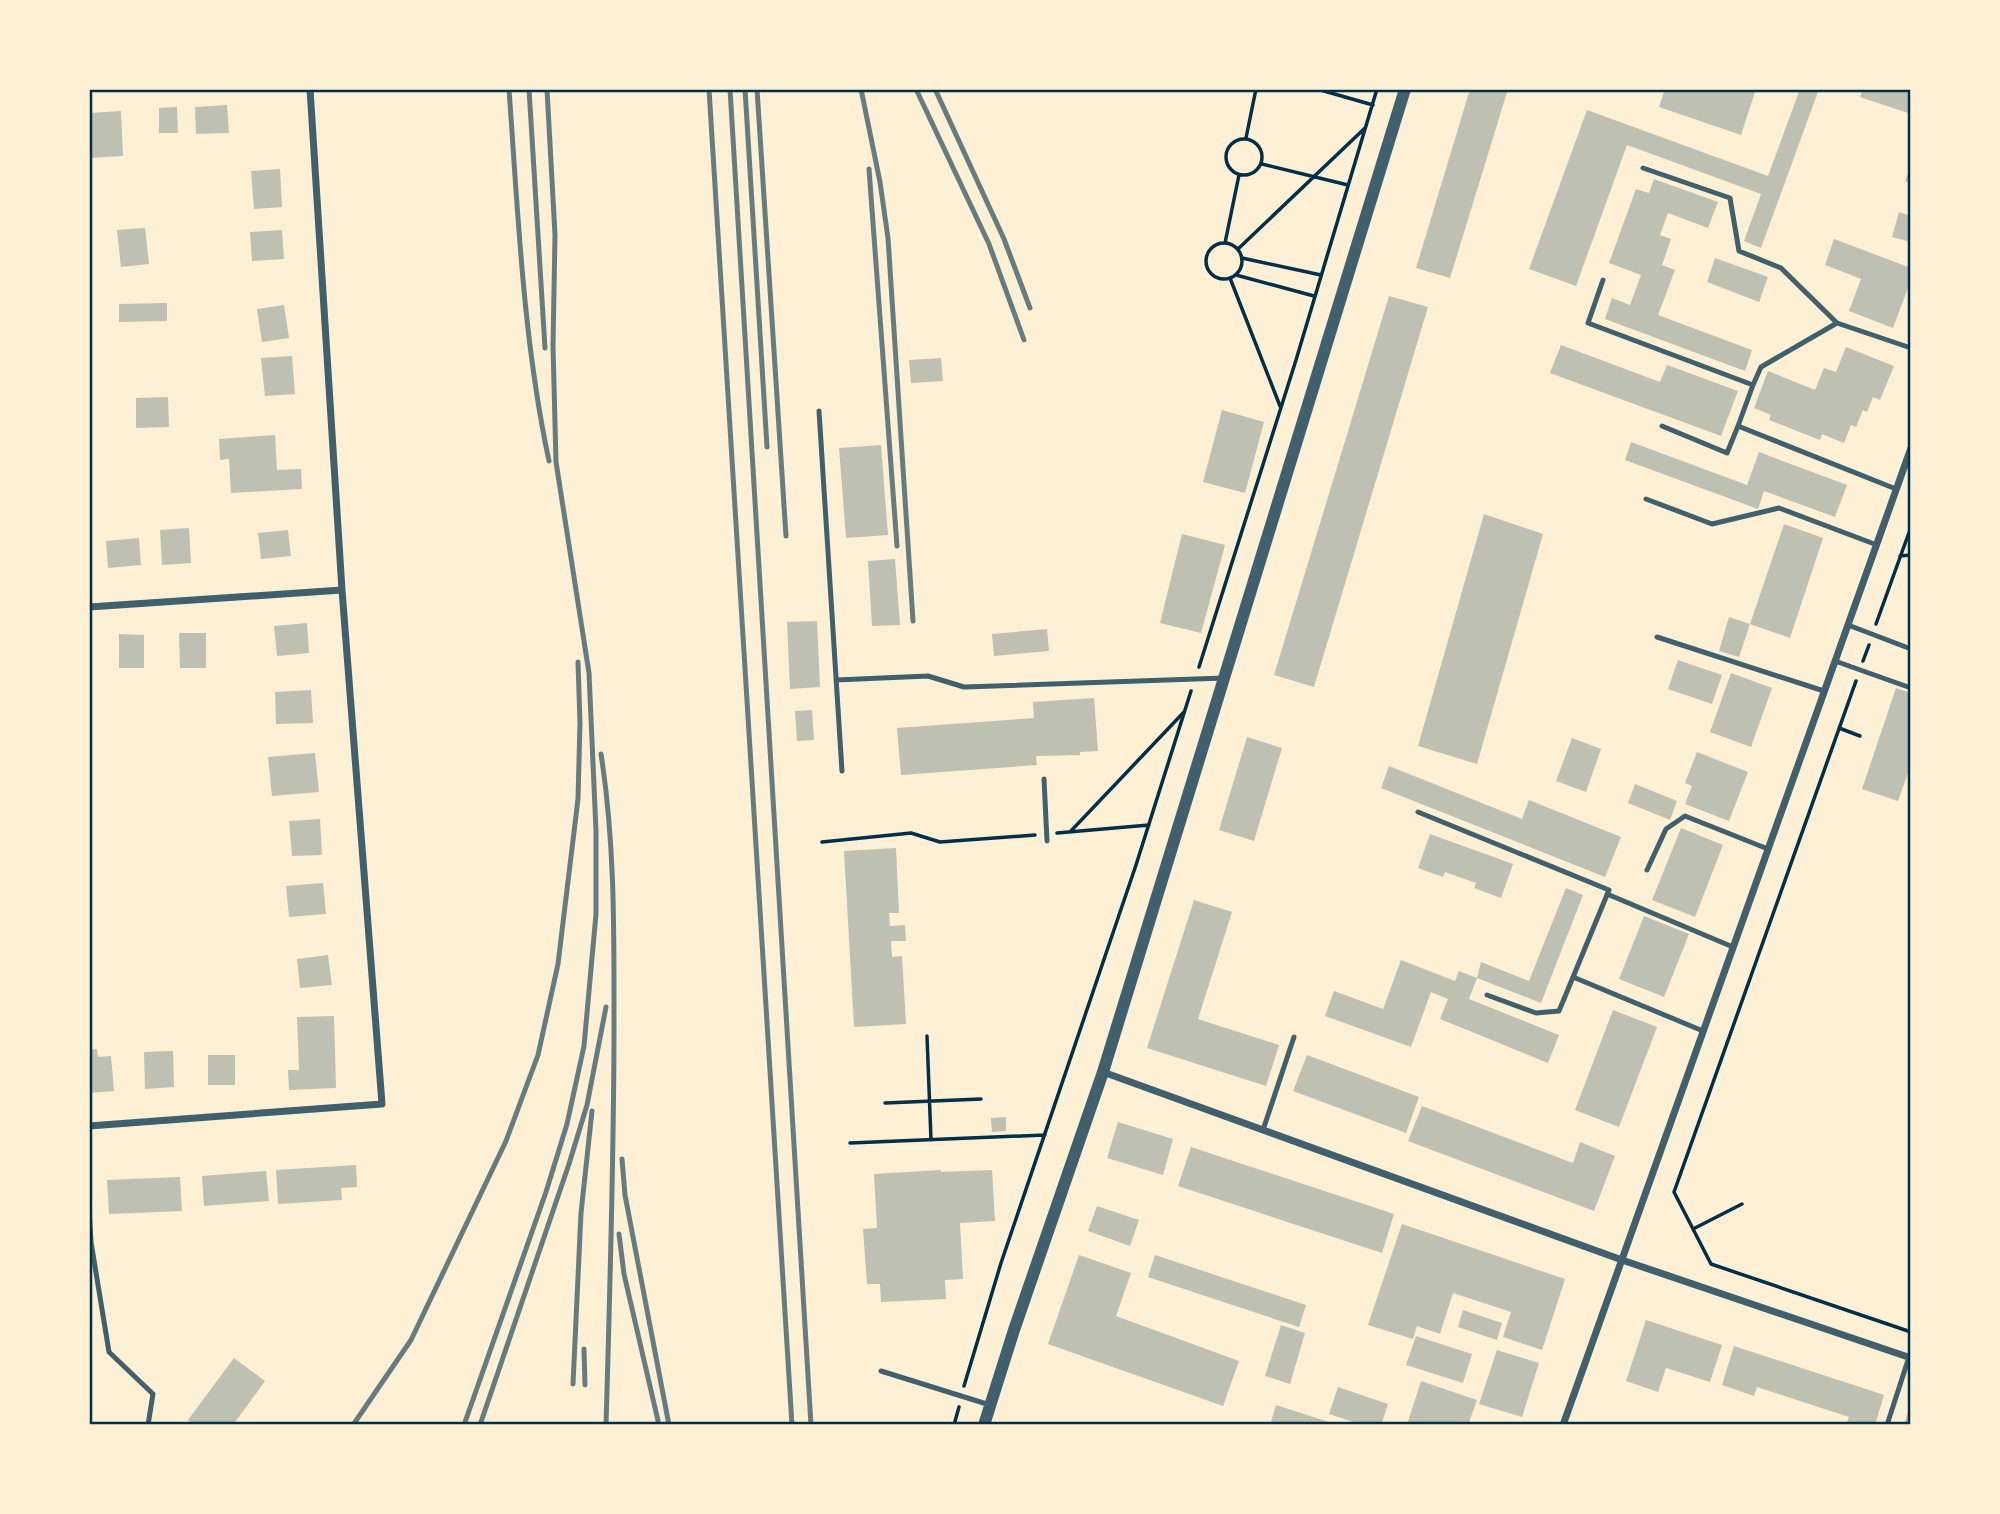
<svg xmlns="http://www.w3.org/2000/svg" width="2000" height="1514" font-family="'Work Sans',sans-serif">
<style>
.building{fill:#bec0b2}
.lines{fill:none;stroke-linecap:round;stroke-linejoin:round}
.path{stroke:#003049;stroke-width:3.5}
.service{stroke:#3f606c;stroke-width:5}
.minor{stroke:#3f606c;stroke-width:7}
.tertiary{stroke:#3f606c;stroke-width:12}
.rail{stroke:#657d81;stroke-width:5}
.neatline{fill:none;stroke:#003049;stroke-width:2.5}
</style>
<rect width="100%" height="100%" fill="#fdf0d5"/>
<path class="building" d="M 1470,89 L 1508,89 L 1450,278 L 1416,268 Z
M 1665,89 L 1756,89 L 1741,135 L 1659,107 Z
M 1800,89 L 1819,89 L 1761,248 L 1744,241 L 1761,194 L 1627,145 L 1576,286 L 1529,269 L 1587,110 L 1768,176 Z
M 1863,89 L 1911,89 L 1911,114 L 1860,97 Z
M 227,105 L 229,133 L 196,134 L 195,107 Z
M 177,107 L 178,133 L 159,133 L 159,108 Z
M 121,111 L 123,156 L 89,158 L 89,113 Z
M 1911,166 L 1911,183 L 1905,181 Z
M 280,169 L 282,207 L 254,209 L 251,171 Z
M 1654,179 L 1718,202 L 1708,228 L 1668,213 L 1660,235 L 1671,239 L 1662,265 L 1675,270 L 1658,315 L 1752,350 L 1745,371 L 1605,319 L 1612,298 L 1630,305 L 1641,275 L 1609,263 L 1636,189 L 1649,193 Z
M 1899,212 L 1911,216 L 1911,242 L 1892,237 Z
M 145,228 L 149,264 L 121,267 L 117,230 Z
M 282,230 L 284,259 L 252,261 L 250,232 Z
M 1834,239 L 1911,268 L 1911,280 L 1893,328 L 1849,311 L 1861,279 L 1825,265 Z
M 1715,258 L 1768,277 L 1759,302 L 1707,282 Z
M 1389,296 L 1428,307 L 1314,687 L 1274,675 Z
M 167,303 L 167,321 L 119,322 L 119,304 Z
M 284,305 L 289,338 L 262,342 L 257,309 Z
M 1561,345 L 1660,382 L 1667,365 L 1738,391 L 1721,436 L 1550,373 Z
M 1846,347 L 1894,366 L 1880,400 L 1873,397 L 1867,412 L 1863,410 L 1856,427 L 1851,425 L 1844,443 L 1822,434 L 1820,440 L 1769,420 L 1771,415 L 1754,408 L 1768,371 L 1815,390 L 1824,368 L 1836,372 Z
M 292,356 L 295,394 L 265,396 L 261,358 Z
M 941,358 L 943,381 L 911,383 L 909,360 Z
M 168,397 L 169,427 L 136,428 L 136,398 Z
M 1222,410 L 1264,422 L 1245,493 L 1203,482 Z
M 275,435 L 277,470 L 301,469 L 302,489 L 231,493 L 229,459 L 220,460 L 219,439 Z
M 1631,442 L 1747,485 L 1759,452 L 1847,485 L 1835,517 L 1764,491 L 1758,509 L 1625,460 Z
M 881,445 L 888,535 L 846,538 L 839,448 Z
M 1484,514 L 1543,534 L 1477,764 L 1418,746 Z
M 1784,524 L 1823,538 L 1790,638 L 1750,624 Z
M 189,528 L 191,563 L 162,565 L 160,530 Z
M 288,530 L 291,556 L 261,559 L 258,533 Z
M 1182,534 L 1225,545 L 1201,633 L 1160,623 Z
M 139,538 L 141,565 L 108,568 L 106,541 Z
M 895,559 L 900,625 L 872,626 L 868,561 Z
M 1729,617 L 1750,624 L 1739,657 L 1719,651 Z
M 817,621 L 820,687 L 790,689 L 787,622 Z
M 307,623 L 309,653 L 277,656 L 274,626 Z
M 1047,629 L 1049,651 L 994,656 L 992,634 Z
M 179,633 L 206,633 L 206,668 L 180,668 Z
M 119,634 L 144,635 L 144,668 L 119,668 Z
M 1678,660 L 1722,675 L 1712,704 L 1668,689 Z
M 1731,673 L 1772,688 L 1751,747 L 1710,732 Z
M 1896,688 L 1911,693 L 1911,764 L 1898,801 L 1862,789 Z
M 311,690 L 313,723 L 276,724 L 275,692 Z
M 1094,698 L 1098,751 L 1080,752 L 1080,755 L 1036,756 L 1037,765 L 901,775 L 897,728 L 1034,718 L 1033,702 Z
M 812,710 L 814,740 L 797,741 L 795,711 Z
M 1247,737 L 1282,748 L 1254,841 L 1219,830 Z
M 1572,738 L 1601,749 L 1586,792 L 1556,781 Z
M 1697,752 L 1748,772 L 1729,821 L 1685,804 L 1692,786 L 1685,783 Z
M 315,753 L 319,792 L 272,796 L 268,757 Z
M 1389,766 L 1522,819 L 1529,800 L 1621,837 L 1605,877 L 1381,788 Z
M 1635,784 L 1677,801 L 1670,820 L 1628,803 Z
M 320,819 L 322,855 L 292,856 L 289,821 Z
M 1681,828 L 1723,845 L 1695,917 L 1652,900 Z
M 1430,834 L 1513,864 L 1501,898 L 1474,888 L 1476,883 L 1445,872 L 1443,877 L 1418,868 Z
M 896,848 L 899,913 L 889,913 L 890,926 L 905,925 L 906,941 L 891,941 L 892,957 L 902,956 L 906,1024 L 854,1027 L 844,851 Z
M 323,883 L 326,914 L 289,917 L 286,886 Z
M 1566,888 L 1583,895 L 1541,1003 L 1477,978 L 1481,962 L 1529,981 Z
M 1194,900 L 1232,912 L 1198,1019 L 1279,1045 L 1266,1086 L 1147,1048 Z
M 1644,916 L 1689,934 L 1664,997 L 1619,979 Z
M 328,955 L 332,985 L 300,988 L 297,959 Z
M 1401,960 L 1455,981 L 1459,971 L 1477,978 L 1469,999 L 1559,1035 L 1548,1063 L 1440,1019 L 1448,999 L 1431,992 L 1411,1047 L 1325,1016 L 1334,991 L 1383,1009 Z
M 1613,1010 L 1657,1027 L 1619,1127 L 1575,1110 Z
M 334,1016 L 336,1088 L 289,1090 L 288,1070 L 299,1070 L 297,1017 Z
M 97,1049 L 98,1057 L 111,1056 L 114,1091 L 89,1093 L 89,1050 Z
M 173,1051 L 174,1087 L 145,1089 L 144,1052 Z
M 208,1055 L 235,1055 L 235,1085 L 208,1085 Z
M 1307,1055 L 1419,1097 L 1406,1133 L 1293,1091 Z
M 1422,1106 L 1573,1163 L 1580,1142 L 1615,1156 L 1594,1211 L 1408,1141 Z
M 1006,1117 L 1006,1131 L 992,1132 L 991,1118 Z
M 1118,1122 L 1173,1139 L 1163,1175 L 1107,1158 Z
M 1191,1147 L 1394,1214 L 1382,1253 L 1178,1186 Z
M 356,1165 L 357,1187 L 341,1188 L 342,1200 L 278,1204 L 276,1170 Z
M 941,1170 L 941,1172 L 992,1170 L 995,1221 L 960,1223 L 963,1279 L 945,1280 L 946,1299 L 881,1302 L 880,1284 L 867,1284 L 863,1229 L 877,1228 L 874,1174 Z
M 266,1171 L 269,1201 L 204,1206 L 202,1176 Z
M 180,1177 L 182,1211 L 109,1214 L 107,1180 Z
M 1097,1206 L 1139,1220 L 1130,1246 L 1088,1231 Z
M 1402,1224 L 1565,1279 L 1542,1350 L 1503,1337 L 1511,1312 L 1453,1293 L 1440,1334 L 1417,1326 L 1413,1339 L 1368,1325 Z
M 1079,1255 L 1131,1273 L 1116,1316 L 1239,1361 L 1223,1406 L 1048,1344 Z
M 1155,1255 L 1306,1305 L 1299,1327 L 1148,1277 Z
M 1463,1310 L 1502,1323 L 1497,1340 L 1458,1327 Z
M 1646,1320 L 1722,1345 L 1710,1382 L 1666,1368 L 1658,1392 L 1626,1381 Z
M 1281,1325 L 1305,1333 L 1290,1384 L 1265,1376 Z
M 1416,1336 L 1472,1354 L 1463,1383 L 1406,1365 Z
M 1734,1346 L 1884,1395 L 1875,1425 L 1846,1425 L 1849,1417 L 1757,1387 L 1754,1396 L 1722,1385 Z
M 1497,1350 L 1539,1363 L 1522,1417 L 1479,1404 Z
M 234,1358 L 265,1381 L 233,1425 L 194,1425 L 188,1420 Z
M 1421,1381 L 1477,1400 L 1468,1425 L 1407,1425 Z
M 1338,1387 L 1388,1404 L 1381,1425 L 1362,1425 L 1329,1414 Z
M 1276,1405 L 1335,1424 L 1335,1425 L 1270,1425 Z
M 1910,1405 L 1911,1425 L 1904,1425 Z"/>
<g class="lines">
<path class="path" d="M 1317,89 L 1373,105
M 1246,138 L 1256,89
M1226 157a18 18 0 1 1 36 0a18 18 0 1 1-36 0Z
M 1262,164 L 1348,185
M 1225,243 L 1239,175
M1206 261a18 18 0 1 1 36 0a18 18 0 1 1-36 0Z
M 1238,249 L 1365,128
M 1242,258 L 1321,275
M 1236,275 L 1314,296
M 1230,278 L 1280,406
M 1900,556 L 1911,555
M 1876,624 L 1911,527
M 1863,661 L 1869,645
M 1199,667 L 1296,360 L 1377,89
M 1856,681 L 1674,1192 L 1711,1264 L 1911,1332
M 1839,728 L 1860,736
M 1070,832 L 1184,712
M 1057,833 L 1149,825
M 822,842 L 911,833 L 940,842 L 1035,835
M 927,1036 L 931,1140
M 885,1103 L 981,1099
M 850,1143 L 1045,1135
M 1693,1229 L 1742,1204
M 964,1386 L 1001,1263 L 1136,865 L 1191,691
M 954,1425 L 959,1407"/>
<path class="service" d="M 1643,168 L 1730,198 L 1739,251 L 1781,268 L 1837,323
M 1603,280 L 1588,323 L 1753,385 L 1738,426
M 1753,385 L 1761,367 L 1837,323 L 1911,348
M 819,411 L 842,771
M 1662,426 L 1727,453 L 1738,426 L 1896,489
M 1646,499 L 1712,524 L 1779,508 L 1877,545
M 1848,625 L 1911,649
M 1657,637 L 1824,691
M 1835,661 L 1911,688
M 836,680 L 928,676 L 964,687 L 1224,678
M 1044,779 L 1047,841
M 1418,812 L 1609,890 L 1559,1011 L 1536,1013 L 1487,995
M 1647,870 L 1666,829 L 1685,816 L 1768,849
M 1607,894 L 1733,947
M 1573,977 L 1703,1031
M 1263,1130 L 1294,1037
M 89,1208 L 91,1242 L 109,1352 L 153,1394 L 148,1425
M 881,1371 L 990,1405
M 1887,1425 L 1909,1357"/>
<path class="minor" d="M 89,607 L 342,590
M 1103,1072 L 1622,1260 L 1911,1358
M 89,1126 L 382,1104 L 342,590 L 310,89
M 1563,1425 L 1911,448"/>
<path class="tertiary" d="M 984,1425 L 1014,1330 L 1103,1072 L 1405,89"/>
<path class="rail" d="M 509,89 C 518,213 523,339 549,461
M 529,89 L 545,348
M 709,89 L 792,1425
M 730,89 L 811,1425
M 745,89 L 767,447
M 757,89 L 786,536
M 861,89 L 880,182 L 888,238 L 913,621
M 916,89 L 989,244 L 1024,340
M 935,89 L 1004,239 L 1030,308
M 869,169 L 897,546
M 601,754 C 615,843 614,933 614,1023 C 614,1157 610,1291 606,1425
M 622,1159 L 625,1195 L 669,1425
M 619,1234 L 624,1274 L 659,1425
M 584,1349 L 585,1385
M 573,1384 L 581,1213 L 592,1111
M 353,1425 L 411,1340 L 506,1141 L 538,1055 L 558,964 L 578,799 L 580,723 L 578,662
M 464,1425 L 546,1192 L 567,1124 L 584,1046 L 596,914 L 596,831 L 589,673 L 556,462 L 553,346 L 555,235 L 547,89
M 480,1425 L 569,1164 L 587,1105 L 606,1007"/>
</g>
<rect width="2000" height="1514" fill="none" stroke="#fdf0d5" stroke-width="182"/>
<rect x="91" y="91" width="1818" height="1332" class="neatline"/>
</svg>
